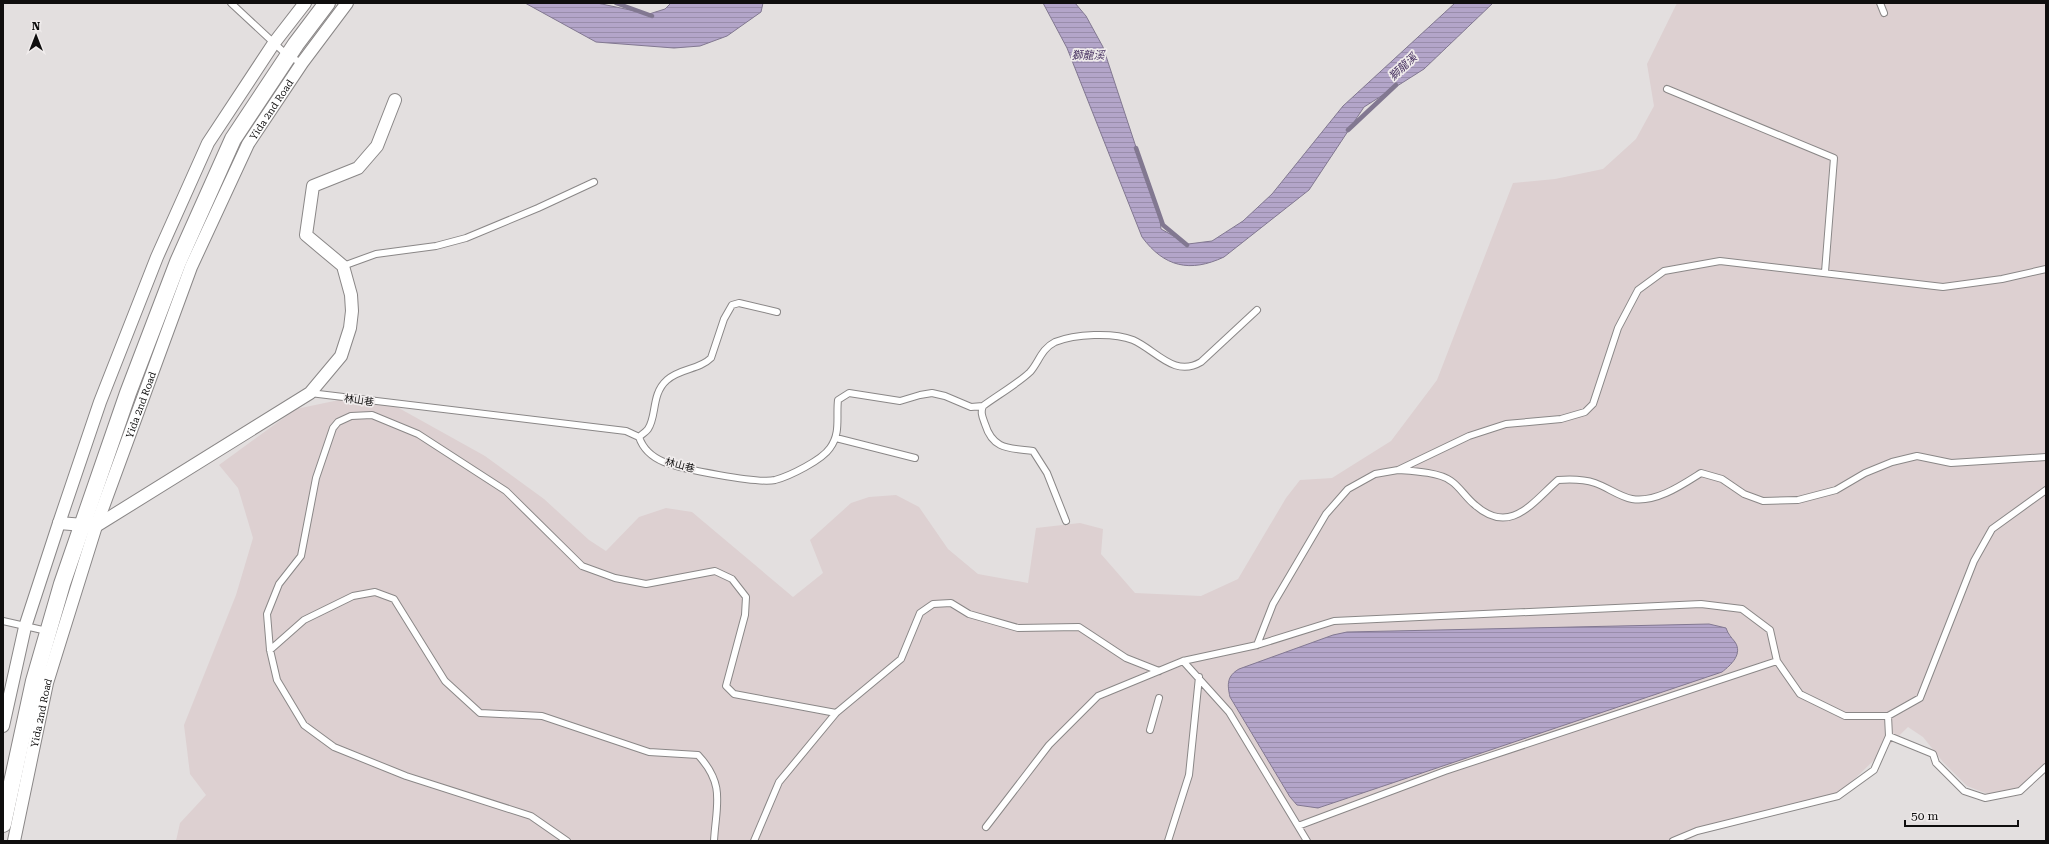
<svg xmlns="http://www.w3.org/2000/svg" width="2049" height="844" font-family="'Roboto Serif','Noto Sans TC',serif">
<style>
.built{fill:#ddd0d1}
.water{fill:url(#water-rules);stroke:#827891}
.lines{fill:none;stroke-linecap:round;stroke-linejoin:round}
.stream{stroke:#827891;stroke-width:4.5}
.service-casing{stroke:#8a8787;stroke-width:8}
.minor-casing{stroke:#8a8787;stroke-width:14}
.tertiary-casing{stroke:#8a8787;stroke-width:18}
.service{stroke:#fff;stroke-width:6}
.minor{stroke:#fff;stroke-width:12}
.tertiary{stroke:#fff;stroke-width:16}
.labels{text-anchor:middle;dominant-baseline:central;stroke-width:3.5;stroke-linejoin:round;paint-order:stroke}
.street-label{font-size:10px;fill:#0f0e0e;stroke:#f0ecec}
.water-label{font-size:11px;font-style:italic;fill:#432d5d;stroke:#f0ecec}
</style>
<defs>
<pattern id="water-rules" width="6" height="5" patternUnits="userSpaceOnUse"><rect width="6" height="5" fill="#b3a5c9"/><path d="M0 2.5h6" fill="none" stroke="#998dab"/></pattern>
</defs>
<rect width="100%" height="100%" fill="#e3dfdf"/>
<path class="built" d="M 1677,3 L 2046,3 L 2046,771 L 2029,786 L 1993,796 L 1967,786 L 1943,762 L 1923,737 L 1908,727 L 1833,800 L 1699,833 L 1687,841 L 176,841 L 180,823 L 206,795 L 190,774 L 184,725 L 236,595 L 253,538 L 238,488 L 219,465 L 296,409 L 339,400 L 397,407 L 485,456 L 544,499 L 589,540 L 606,551 L 639,517 L 666,508 L 692,512 L 793,597 L 823,573 L 810,540 L 851,503 L 869,497 L 896,495 L 919,507 L 948,549 L 978,574 L 1028,583 L 1036,528 L 1080,523 L 1103,529 L 1101,554 L 1135,593 L 1201,596 L 1238,579 L 1286,498 L 1300,480 L 1332,478 L 1391,441 L 1437,380 L 1513,183 L 1555,179 L 1603,169 L 1636,139 L 1654,106 L 1647,64 Z"/>
<path class="water" d="M 525,3 L 597,3 L 649,14 L 665,9 L 671,3 L 763,3 L 761,12 L 727,36 L 700,46 L 674,48 L 596,42 Z
M 1043,3 L 1075,3 L 1086,16 L 1103,47 L 1160,220 L 1161,229 L 1188,244 L 1212,241 L 1243,221 L 1272,194 L 1343,106 L 1455,3 L 1493,3 L 1424,69 L 1364,107 L 1309,190 L 1224,257 C 1190,273 1164,267 1142,237 L 1067,48 Z
M 1709,624 L 1726,628 C 1728,634 1731,637 1735,642 C 1743,654 1731,665 1722,672 L 1318,808 L 1297,805 L 1290,797 L 1230,697 C 1227,684 1227,676 1239,669 L 1333,635 L 1347,632 Z"/>
<g class="lines">
<path class="stream" d="M 616,3 L 652,16
M 1348,130 L 1396,85
M 1136,148 L 1163,225 L 1187,245"/>
<g class="service-casing">
<path id="service" d="M 231,3 L 288,56 L 302,63
M 1880,3 L 1884,13
M 1667,89 L 1834,158 L 1825,272
M 343,266 L 376,254 L 436,246 L 466,238 L 538,208 L 594,182
M 310,393 L 626,431 L 639,437 C 643,449 652,457 664,462 C 681,469 758,484 775,480 C 790,476 822,460 830,448 C 841,433 836,417 838,400 L 849,393 L 900,401 L 920,395 L 932,393 L 945,396 L 971,407 L 983,406
M 639,437 C 641,435 646,432 648,429 C 657,416 651,394 667,380 C 680,368 699,370 711,358 L 724,319 L 732,305 L 739,303 L 777,312
M 836,438 L 915,458
M 1398,470 C 1412,471 1439,472 1451,481 C 1460,487 1466,498 1475,505 C 1510,536 1532,503 1558,480 C 1571,479 1583,479 1595,483 C 1607,487 1620,497 1632,499 C 1656,503 1682,485 1701,473 L 1722,479 L 1744,494 L 1763,501 L 1798,500 L 1836,490 L 1865,473 L 1892,462 L 1917,456 L 1951,463 L 2046,457
M 1066,521 L 1047,473 L 1033,451 C 1009,448 993,450 985,424 C 983,418 980,413 983,406 C 995,397 1020,382 1030,372 C 1039,362 1041,349 1055,342 C 1075,334 1113,332 1133,340 C 1156,350 1174,378 1201,362 L 1257,310
M 3,621 L 47,631
M 1257,645 L 1273,604 L 1326,514 L 1348,489 L 1375,474 L 1398,470 L 1469,436 L 1506,424 L 1561,419 L 1585,412 L 1593,404 L 1618,328 L 1638,290 L 1664,271 L 1720,261 L 1943,287 L 2002,279 L 2046,269
M 270,650 L 304,620 L 353,596 L 375,592 L 394,599 L 445,681 L 480,713 L 542,716 L 649,752 L 698,755 C 726,785 716,805 714,841
M 1183,661 L 1229,712 L 1307,841
M 1150,730 L 1159,698
M 1889,736 L 1933,754 L 1936,763 L 1964,791 L 1985,798 L 2020,791 L 2046,767
M 1298,826 L 1445,771 L 1777,661
M 986,827 L 1049,745 L 1098,696 L 1183,661 L 1257,645 L 1334,621 L 1701,604 L 1742,609 L 1770,630 L 1777,661 L 1800,694 L 1845,716 L 1888,716 L 1920,698 L 1974,561 L 1992,529 L 2046,490
M 567,841 L 531,816 L 406,776 L 334,747 L 304,725 L 277,680 L 270,650 L 267,614 L 279,584 L 301,556 L 316,478 L 333,428 L 338,422 L 351,416 L 372,415 L 418,434 L 506,491 L 582,566 L 615,578 L 646,584 L 715,571 L 732,579 L 746,597 L 745,615 L 726,686 L 734,694 L 836,713
M 754,841 L 779,782 L 836,713 L 901,659 L 920,613 L 933,604 L 951,603 L 969,614 L 1018,628 L 1079,627 L 1126,658 L 1159,671
M 1168,841 L 1189,775 L 1199,677
M 1673,841 L 1697,831 L 1838,796 L 1874,770 L 1889,736 L 1888,716"/>
</g>
<g class="minor-casing">
<g id="minor">
<path d="M 59,523 L 96,526 L 310,393 L 341,356 L 350,328 L 352,311 L 351,295 L 343,266 L 306,235 L 313,186 L 358,168 L 377,146 L 395,100"/>
<path d="M 3,726 L 25,627 L 59,523 L 100,402 L 157,257 L 208,143 L 274,43 L 305,3"/>
<path id="s1" d="M 14,841 L 47,683 L 61,638 L 96,526 L 191,267 L 248,144 L 302,63 L 347,3"/>
</g>
</g>
<g class="tertiary-casing">
<path id="tertiary" d="M 3,824 L 34,681 L 62,584 L 128,393 L 178,262 L 233,139 L 296,44 L 327,3"/>
</g>
<use href="#service" class="service"/>
<use href="#minor" class="minor"/>
<use href="#tertiary" class="tertiary"/>
</g>
<g class="labels">
<g class="street-label">
<text stroke="none"><textPath href="#s1" startOffset="779">Yida 2nd Road</textPath></text>
<text transform="translate(359 400) rotate(8)">林山巷</text>
<text stroke="none"><textPath href="#s1" startOffset="455">Yida 2nd Road</textPath></text>
<text transform="translate(680 465) rotate(15)">林山巷</text>
<text stroke="none"><textPath href="#s1" startOffset="131">Yida 2nd Road</textPath></text>
</g>
<g class="water-label">
<text x="1088" y="55">獅龍溪</text>
<text transform="translate(1403 67) rotate(-43)">獅龍溪</text>
</g>
</g>
<rect width="2049" height="844" fill="none" stroke="#0f0e0e" stroke-width="8"/>
<g transform="translate(36 36)" stroke="#f0ecec" stroke-width="3" paint-order="stroke">
<path d="M0-3L7 15L0 10L-7 15Z" fill="#0f0e0e"/>
<text y="-6" font-size="11" font-weight="bold" text-anchor="middle" fill="#0f0e0e">N</text>
</g>
<path d="M1905 820v6h113v-6" fill="none" stroke="#0f0e0e" stroke-width="2"/>
<text x="1911" y="820" font-size="12" fill="#0f0e0e" stroke="#f0ecec" stroke-width="3" paint-order="stroke">50 m</text>
</svg>
